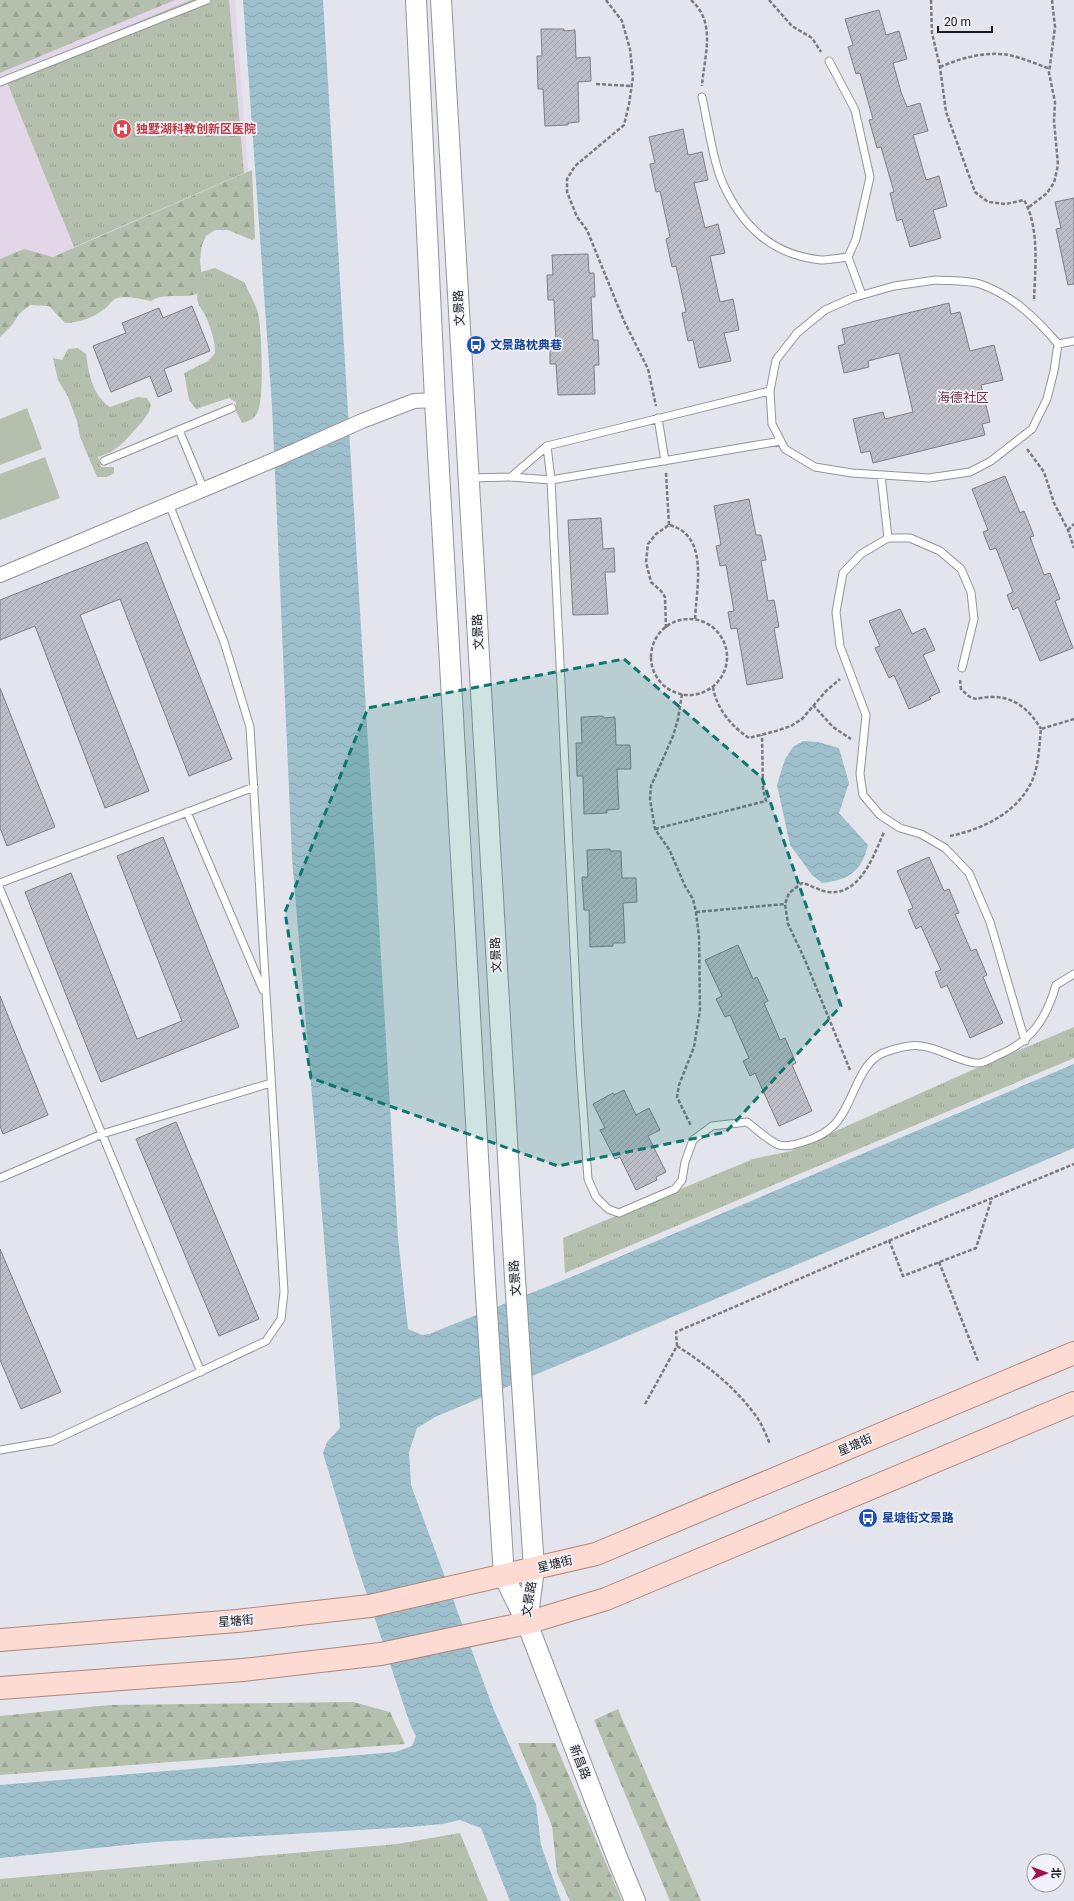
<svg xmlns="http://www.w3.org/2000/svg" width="1074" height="1901" font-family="Roboto,'Noto Sans SC',sans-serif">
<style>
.medical{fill:#e3d6e9}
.grass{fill:url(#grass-tufts)}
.forest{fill:url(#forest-firs)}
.garden{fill:#b4c0ad}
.water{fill:url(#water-waves)}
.building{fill:url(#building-hatch);stroke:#7e7e86}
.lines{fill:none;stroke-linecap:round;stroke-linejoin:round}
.lane-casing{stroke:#93939b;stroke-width:9}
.street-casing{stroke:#93939b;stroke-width:16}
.secondary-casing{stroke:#93939b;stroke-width:22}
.primary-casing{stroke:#ac877e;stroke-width:24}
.path{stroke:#7a7a80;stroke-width:2.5;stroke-dasharray:4 2;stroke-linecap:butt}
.lane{stroke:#fff;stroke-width:7}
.street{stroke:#fff;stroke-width:14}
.secondary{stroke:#fff;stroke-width:20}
.primary{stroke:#fddbd2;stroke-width:22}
.marked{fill:#0f766e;fill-opacity:0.2;stroke:#0f766e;stroke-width:3;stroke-dasharray:8 5;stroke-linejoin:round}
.labels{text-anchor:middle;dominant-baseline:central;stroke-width:3.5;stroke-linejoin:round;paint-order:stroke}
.health-label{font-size:12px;font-weight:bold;fill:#be3a42;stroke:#f2f2fa;text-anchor:start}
.street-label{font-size:12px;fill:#18181b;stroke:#f2f2fa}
.transit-label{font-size:12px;font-weight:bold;fill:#164399;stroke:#f2f2fa;text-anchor:start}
.neighbourhood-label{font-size:13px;fill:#773146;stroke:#f2f2fa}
</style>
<defs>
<pattern id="grass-tufts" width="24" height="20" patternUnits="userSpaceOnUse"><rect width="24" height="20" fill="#b4c0ad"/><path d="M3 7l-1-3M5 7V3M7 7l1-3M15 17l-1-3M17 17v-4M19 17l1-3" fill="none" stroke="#9aa494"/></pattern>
<pattern id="forest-firs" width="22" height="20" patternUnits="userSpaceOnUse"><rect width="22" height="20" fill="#b4c0ad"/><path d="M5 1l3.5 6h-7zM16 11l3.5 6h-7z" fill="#9aa494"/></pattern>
<pattern id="water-waves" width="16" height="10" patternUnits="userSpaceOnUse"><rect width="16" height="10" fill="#9dc0cc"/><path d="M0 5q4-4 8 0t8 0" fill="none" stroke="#86a4af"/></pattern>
<pattern id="building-hatch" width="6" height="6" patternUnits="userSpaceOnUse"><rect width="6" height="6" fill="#bdbdc5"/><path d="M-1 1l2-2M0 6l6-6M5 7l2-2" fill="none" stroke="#a2a2a9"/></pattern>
</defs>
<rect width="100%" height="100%" fill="#e4e4ed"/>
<path class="medical" d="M 175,0 L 235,0 L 249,184 L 0,291 L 0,73 Z"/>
<path class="grass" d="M 191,0 L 229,0 L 244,173 L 74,247 L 5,77 Z
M 215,268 L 244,282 C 249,292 255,303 258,313 C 262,327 264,399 258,411 C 255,419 249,421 242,423 L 236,411 L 236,402 L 229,398 L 196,409 L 189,400 L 184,373 L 208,361 L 215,353 C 215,340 211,329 206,317 C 204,312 200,308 198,303 C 195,293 202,283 201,272 Z
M 78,348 L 86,354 C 89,374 92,395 110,407 L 138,397 L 147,398 L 151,405 L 149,412 L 142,422 L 122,444 L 111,452 L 98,457 L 101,467 L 114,467 L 114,473 L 107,477 L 97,477 L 80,437 L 77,421 L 68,397 L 58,380 L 53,358 L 62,360 L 68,349 Z
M 1074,1027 L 1074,1058 L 565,1273 L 563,1238 L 753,1159 L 791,1151 L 979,1067 Z
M 460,1833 L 488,1901 L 0,1901 L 0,1879 L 397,1844 Z"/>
<path class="forest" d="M 0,0 L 175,0 L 0,73 Z
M 252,170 L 255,239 L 252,240 L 228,230 L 215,230 L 206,236 L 202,245 L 200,260 L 202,281 L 197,294 C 182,299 164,292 151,301 C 140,299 128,295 117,298 C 110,301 109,307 103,310 C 92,318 78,323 65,323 L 49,306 L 30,305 L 19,314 L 12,325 L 0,337 L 0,259 L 24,249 L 53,257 Z
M 353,1702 L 390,1712 L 405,1744 L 0,1775 L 0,1716 L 110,1705 Z
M 618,1709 L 701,1901 L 670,1901 L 594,1720 Z
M 518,1743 L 555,1743 L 622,1901 L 570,1901 L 557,1873 L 552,1826 Z"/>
<path class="garden" d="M 27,408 L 42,449 L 0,465 L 0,419 Z
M 45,457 L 60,498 L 0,520 L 0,474 Z"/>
<path class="water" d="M 243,0 L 323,0 L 398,1238 L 408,1329 L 422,1335 L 429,1334 L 581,1273 L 1074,1064 L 1074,1148 L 435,1417 L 417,1428 L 409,1452 L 411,1485 L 493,1708 L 536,1804 L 541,1845 L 561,1901 L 510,1901 L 481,1828 L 460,1820 L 443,1824 L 410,1827 L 155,1842 L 0,1858 L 0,1785 L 395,1752 L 412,1746 L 416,1736 L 410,1724 L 354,1556 L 323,1453 L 327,1442 L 340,1428 L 292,858 L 272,406 Z
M 803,741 L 818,742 L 839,748 L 849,783 L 839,813 L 868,845 C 861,872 849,880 822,883 L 812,875 L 790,845 L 777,785 L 785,759 L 793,747 Z"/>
<path class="building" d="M 879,10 L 886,35 L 899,31 L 907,59 L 893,63 L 901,92 L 907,107 L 920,103 L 928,131 L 913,135 L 926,180 L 939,176 L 947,206 L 933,210 L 941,238 L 910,247 L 902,219 L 897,221 L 890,193 L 894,192 L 881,147 L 877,148 L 869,120 L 873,119 L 860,73 L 856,74 L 848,47 L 853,45 L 845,19 Z
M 541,29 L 564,29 L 564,31 L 575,30 L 576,58 L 590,57 L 591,81 L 578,82 L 579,122 L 568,123 L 568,125 L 545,126 L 543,89 L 538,89 L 537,56 L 542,56 Z
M 683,129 L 688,155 L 702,152 L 708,180 L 694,183 L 705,228 L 718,224 L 725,253 L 710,256 L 720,302 L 733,299 L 739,330 L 724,333 L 731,361 L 699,368 L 693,340 L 688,341 L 682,313 L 686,312 L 676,266 L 672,267 L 666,239 L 670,237 L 660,191 L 656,192 L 650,164 L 655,163 L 649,137 Z
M 1074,198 L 1074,284 L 1068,285 L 1056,229 L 1061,228 L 1055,202 Z
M 588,254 L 589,273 L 594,273 L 595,297 L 591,297 L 593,340 L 598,340 L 599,365 L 594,365 L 595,394 L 558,395 L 556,364 L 550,364 L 550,343 L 556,342 L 554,300 L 548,300 L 547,275 L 553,275 L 552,255 Z
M 949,303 L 951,314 L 960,312 L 970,351 L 994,345 L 1003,380 L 981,385 L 990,422 L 982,424 L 985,435 L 873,463 L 870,451 L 861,453 L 853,419 L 883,412 L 885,419 L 913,412 L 899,353 L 868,361 L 869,367 L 844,373 L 838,346 L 845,344 L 842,329 Z
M 192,306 L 210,351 L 164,369 L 172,391 L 158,397 L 150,376 L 111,392 L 93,346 L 126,333 L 122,323 L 159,308 L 163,318 Z
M 1005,476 L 1020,513 L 1024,511 L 1034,536 L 1030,537 L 1044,575 L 1050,573 L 1060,599 L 1055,601 L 1073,648 L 1040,661 L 1018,607 L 1013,610 L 1007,595 L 1013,592 L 996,548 L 990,550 L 983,532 L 988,530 L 972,489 Z
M 749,499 L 756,535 L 761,535 L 766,560 L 761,561 L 768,601 L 774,600 L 779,627 L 774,628 L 783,678 L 747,685 L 737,628 L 731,629 L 728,612 L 734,611 L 726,565 L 720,566 L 716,546 L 721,545 L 714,506 Z
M 601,518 L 603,549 L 614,548 L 615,572 L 605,572 L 608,614 L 573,615 L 568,520 Z
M 147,542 L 232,759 L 189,776 L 120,599 L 80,615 L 149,791 L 105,808 L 35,626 L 0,640 L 0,600 Z
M 900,609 L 912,634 L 925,628 L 935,650 L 923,655 L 940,692 L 929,697 L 931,699 L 909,709 L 894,675 L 889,678 L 875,648 L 880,646 L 869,621 Z
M 0,688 L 55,827 L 7,846 L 0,828 Z
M 603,716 L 604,718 L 615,717 L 616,745 L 630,745 L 631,769 L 617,769 L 619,809 L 607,810 L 607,813 L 584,814 L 583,776 L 577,776 L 576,743 L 582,743 L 581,717 Z
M 163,837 L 239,1027 L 101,1082 L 25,892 L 71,873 L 137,1039 L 182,1021 L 117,856 Z
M 610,849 L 610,851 L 621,851 L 622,878 L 636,878 L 637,902 L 623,903 L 625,943 L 613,943 L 613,946 L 590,947 L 589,910 L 584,910 L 582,877 L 588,877 L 587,850 Z
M 929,857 L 944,891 L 949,889 L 959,913 L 955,914 L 971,951 L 976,949 L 987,975 L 983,977 L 1003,1023 L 970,1038 L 947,985 L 941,988 L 935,972 L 941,970 L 921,926 L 916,929 L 908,910 L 913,908 L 897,871 Z
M 738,945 L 753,979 L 757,977 L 768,1001 L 764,1003 L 780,1040 L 785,1038 L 796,1063 L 792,1065 L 812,1111 L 779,1126 L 755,1073 L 750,1076 L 743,1061 L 749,1058 L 730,1015 L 725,1017 L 716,999 L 722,996 L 705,960 Z
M 0,996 L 48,1115 L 3,1134 L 0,1126 Z
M 624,1090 L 636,1115 L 649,1108 L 660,1130 L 648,1136 L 666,1172 L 656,1177 L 657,1180 L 636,1190 L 620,1157 L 615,1159 L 600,1130 L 605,1128 L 593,1104 L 613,1093 L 614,1095 Z
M 176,1122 L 259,1319 L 219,1336 L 136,1139 Z
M 0,1249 L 61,1392 L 21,1409 L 0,1360 Z"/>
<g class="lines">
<g class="lane-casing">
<path id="lane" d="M 829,61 L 855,110 L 870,177 L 856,239 L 848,257 L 862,295
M 0,82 L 207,0
M 702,97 C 708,123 713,163 724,186 C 744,228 773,255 821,260 C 829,260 839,258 848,257
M 936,280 C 949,281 967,280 980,284 C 1012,295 1036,318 1058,344 L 1054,371 L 1047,399 L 1032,429 L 991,461 L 970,472 L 929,478 L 852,473 L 815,467 L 785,449 L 772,424 L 770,391 L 776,360 L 797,333 L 825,310 L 852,298 L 894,286 Z
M 1058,344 L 1074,341
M 658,418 L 665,461
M 179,430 L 204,490
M 547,446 L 551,480 L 579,1051 L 588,1179 L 596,1197 L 608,1209 L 619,1213 L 675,1189 L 682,1180 L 685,1162 L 693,1140 L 712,1126 L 747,1122 C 755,1128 770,1142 779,1145 C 789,1147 797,1144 806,1141 C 816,1138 826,1133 834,1125 C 853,1106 858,1063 883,1053 C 894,1049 909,1044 921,1046 C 940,1048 957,1061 976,1063 C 982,1064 991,1059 996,1056 C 1030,1043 1046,1020 1056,985 L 1074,974
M 104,461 L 232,408
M 881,475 L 888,538 L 910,538 L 940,551 L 961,569 L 971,592 L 974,619 L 962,668
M 511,477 L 547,446 L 770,391
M 470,478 L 511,477 L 551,480 L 781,441
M 888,538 L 861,554 L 843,573 L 836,612 L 840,646 L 866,715 L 860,774 L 863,795 L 880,815 L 900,828 L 921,834 L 945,848 L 969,873 L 990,922 L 1025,1041
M 187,812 L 263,990
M 0,883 L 254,787
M 0,889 L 201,1372
M 0,1178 L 102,1134 L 271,1083
M 0,1450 L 52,1441 L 266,1341 L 281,1319 L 284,1292 L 250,727 L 224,642 L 169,504"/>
</g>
<g class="street-casing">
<path id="street" d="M 0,575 L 281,457 L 362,421 L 414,401 L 435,400"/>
</g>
<g class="secondary-casing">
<path id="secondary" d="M 416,0 L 435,400 L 485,1280 L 504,1576 L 527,1623 L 618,1860 L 635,1901
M 441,0 L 515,1278 L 534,1569 L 527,1623"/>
</g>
<g class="primary-casing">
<path id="primary" d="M 0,1640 L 237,1621 L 370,1606 L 596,1554 L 1074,1353
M 0,1688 L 243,1670 L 381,1654 L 527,1623 L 606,1599 L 1074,1403"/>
</g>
<path class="path" d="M 606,0 L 622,21 L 630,49 L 633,77 L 629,104 L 624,125 L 575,166 L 567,179 L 567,192 L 577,217 L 587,230 L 624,321 L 648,369 L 656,406
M 691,0 C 717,23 704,56 702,86
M 769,0 L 792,26 L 812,38 L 821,52
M 931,0 L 932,33 L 940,67 L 946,112 L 975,192 L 988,202 L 1006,204 L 1024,200 C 1040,228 1035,269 1034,301
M 940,67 C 961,58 985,51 1009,55 C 1022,58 1037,64 1050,69
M 596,84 L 632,86
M 1029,207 L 1046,194 L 1054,183 L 1058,165 L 1054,121 L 1055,102 L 1049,73 L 1055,27 L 1052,0
M 1027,449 L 1044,472 L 1054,503 L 1068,530 L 1074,548
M 666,473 L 669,525
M 1068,530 L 1074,524
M651 657a38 38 0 1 1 76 0a38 38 0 1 1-76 0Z
M 666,628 L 665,597 L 661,591 L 651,582 L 646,562 L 648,544 L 656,534 L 669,525 C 710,535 696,589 695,620
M 960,680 L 961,689 C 977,705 975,696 994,697 C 1016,697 1031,712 1041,729
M 713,687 C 716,708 732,727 749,738 L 776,731 L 791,726 L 802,719 L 826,691 L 840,679
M 682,694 L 678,719 L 673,736 L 651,786 L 650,799 L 655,829 L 670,851 L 685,886 L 693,899 L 696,912 L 699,937 L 700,1010 L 694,1047 L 679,1085 L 677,1097 L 691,1126
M 813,705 L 833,727 L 851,739
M 655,829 L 766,801 L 763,789 L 762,735
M 950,836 C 983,829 1017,813 1032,781 C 1039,765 1039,746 1041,729 L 1074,719
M 696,912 L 785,904
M 850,1070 L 805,960 L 788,924 L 785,904 L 789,893 L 802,883 C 811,885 820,891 828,892 C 860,896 874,855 884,832
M 889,1240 L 903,1276 L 976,1248 L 992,1198
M 939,1262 L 978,1361
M 677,1346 C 707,1365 735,1387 756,1416 C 762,1424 766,1435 770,1444
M 645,1404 L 677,1346 L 676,1332 L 857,1254 L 1074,1164"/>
<use href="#lane" class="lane"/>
<use href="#street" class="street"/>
<use href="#secondary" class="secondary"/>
<use href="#primary" class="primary"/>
</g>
<path class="marked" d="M 624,659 L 762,778 L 841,1006 L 726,1132 L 558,1166 L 311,1078 L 285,912 L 368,708 Z"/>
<defs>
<g id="hospital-disc" transform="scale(1)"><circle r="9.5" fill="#e0444e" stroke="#f2f2fa"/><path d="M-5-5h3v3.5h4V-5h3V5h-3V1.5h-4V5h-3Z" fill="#fff"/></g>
<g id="bus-disc" transform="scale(1)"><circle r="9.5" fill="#1a4fb4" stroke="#f2f2fa"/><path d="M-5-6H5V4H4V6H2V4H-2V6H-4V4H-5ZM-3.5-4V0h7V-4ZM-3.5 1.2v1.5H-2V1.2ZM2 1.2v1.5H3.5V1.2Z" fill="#fff"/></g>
</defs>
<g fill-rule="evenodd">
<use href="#hospital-disc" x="122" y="129"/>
<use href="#bus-disc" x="476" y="345"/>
<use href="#bus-disc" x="868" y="1518"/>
</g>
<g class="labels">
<g class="health-label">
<text x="136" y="129">独墅湖科教创新区医院</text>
</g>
<g class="street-label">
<text transform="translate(459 308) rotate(-93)">文景路</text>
<text transform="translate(478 632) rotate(-93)">文景路</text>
<text transform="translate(496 955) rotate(-93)">文景路</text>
<text transform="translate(515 1278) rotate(-94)">文景路</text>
<text transform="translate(855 1445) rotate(-23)">星塘街</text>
<text transform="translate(555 1564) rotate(-14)">星塘街</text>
<text transform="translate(529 1599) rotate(-81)">文景路</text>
<text transform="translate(236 1621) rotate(-5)">星塘街</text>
<text transform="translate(580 1762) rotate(69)">新昌路</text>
</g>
<g class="transit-label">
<text x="490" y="345">文景路枕典巷</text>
<text x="882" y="1518">星塘街文景路</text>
</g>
<g class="neighbourhood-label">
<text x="963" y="397">海德社区</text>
</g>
</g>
<g transform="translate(1046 1873) rotate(89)"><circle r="19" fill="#f2f2fa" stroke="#9b9ba1"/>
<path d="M0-3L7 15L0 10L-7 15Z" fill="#a5114f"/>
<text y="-6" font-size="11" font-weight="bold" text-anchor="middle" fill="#18181b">北</text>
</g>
<path d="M938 26v6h54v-6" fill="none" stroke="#18181b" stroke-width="2"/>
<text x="944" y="26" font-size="12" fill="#18181b" stroke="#f2f2fa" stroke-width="3" paint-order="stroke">20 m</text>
</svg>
